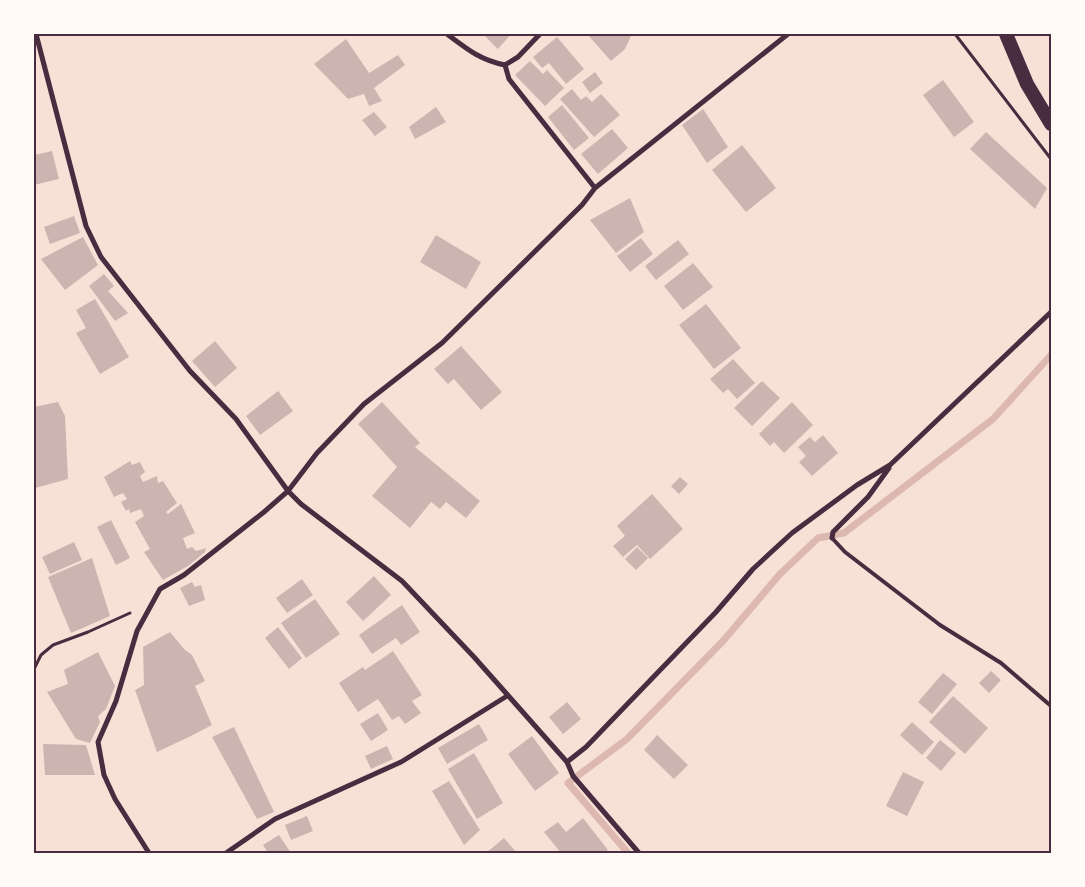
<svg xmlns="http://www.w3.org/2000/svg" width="1085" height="887" font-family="Merriweather,serif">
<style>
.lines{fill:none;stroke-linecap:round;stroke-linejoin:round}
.stream{stroke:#dcb8b0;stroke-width:7}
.building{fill:#ccb4b1}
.path{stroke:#4a2c40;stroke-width:3}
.service{stroke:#4a2c40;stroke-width:4}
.minor{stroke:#4a2c40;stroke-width:5}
.trunk{stroke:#4a2c40;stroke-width:14}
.neatline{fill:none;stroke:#4a2c40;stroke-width:2}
</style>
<rect width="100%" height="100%" fill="#f7e1d7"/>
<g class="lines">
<path class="stream" d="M 628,853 L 568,783 L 627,739 L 723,641 L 780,574 L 818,538 L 844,533 L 993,419 L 1051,355"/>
</g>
<path class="building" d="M 483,34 L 511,34 L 498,49 Z
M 587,34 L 632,34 L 625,49 L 611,61 Z
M 557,37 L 584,69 L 566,84 L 549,63 L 542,68 L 533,57 Z
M 346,39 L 369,73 L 398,55 L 405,65 L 374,88 L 382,101 L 369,106 L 364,94 L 348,99 L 314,64 Z
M 530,61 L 543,74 L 547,70 L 564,88 L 545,106 L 515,75 Z
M 595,72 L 603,83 L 590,93 L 582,82 Z
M 943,80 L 974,122 L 954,137 L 923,95 Z
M 572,89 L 581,100 L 586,96 L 592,102 L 601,94 L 620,115 L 594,137 L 560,99 Z
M 562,105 L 589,138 L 574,150 L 548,117 Z
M 436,107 L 446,122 L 415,139 L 409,127 Z
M 703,109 L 728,147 L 707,163 L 682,125 Z
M 374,112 L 387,127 L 375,136 L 362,120 Z
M 612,129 L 628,148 L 598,174 L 581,154 Z
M 986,132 L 1047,188 L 1035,209 L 970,149 Z
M 742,145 L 776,188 L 746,212 L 712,170 Z
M 52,151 L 59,179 L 34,185 L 34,155 Z
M 630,198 L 644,232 L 616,253 L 590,220 Z
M 74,216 L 80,233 L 50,244 L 44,227 Z
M 436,235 L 481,262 L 466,289 L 420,262 Z
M 83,237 L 98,265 L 65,290 L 41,259 Z
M 641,238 L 653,254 L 630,272 L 617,256 Z
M 678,240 L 689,254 L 656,280 L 645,266 Z
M 693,263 L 713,287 L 683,310 L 664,286 Z
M 104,274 L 114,286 L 108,291 L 128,313 L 115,321 L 89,286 Z
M 95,299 L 129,357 L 100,374 L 76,333 L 86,328 L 76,310 Z
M 706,304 L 741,348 L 714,369 L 679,325 Z
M 215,341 L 237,368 L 215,387 L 192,361 Z
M 461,346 L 502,392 L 481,410 L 454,379 L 448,384 L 434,369 Z
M 733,359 L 755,383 L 737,399 L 728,389 L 723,393 L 710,379 Z
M 762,381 L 780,398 L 752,426 L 734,408 Z
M 278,391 L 293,411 L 260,435 L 246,416 Z
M 58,402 L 65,416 L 68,479 L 35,488 L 34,407 Z
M 382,402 L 420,443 L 415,447 L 480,501 L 466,518 L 446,502 L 440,509 L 431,502 L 410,528 L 372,496 L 397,467 L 358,424 Z
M 792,402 L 813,425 L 784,453 L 774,442 L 770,446 L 759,434 Z
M 823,435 L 838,453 L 812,476 L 799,462 L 806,456 L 798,447 L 810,437 L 815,442 Z
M 130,461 L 132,465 L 140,462 L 145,472 L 140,476 L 143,482 L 157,476 L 158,483 L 163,481 L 177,503 L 166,512 L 168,514 L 181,504 L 195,533 L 183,538 L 187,549 L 192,547 L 196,551 L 206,548 L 205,552 L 188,566 L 163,580 L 144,552 L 150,549 L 135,522 L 144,516 L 141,509 L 130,513 L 129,509 L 126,511 L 121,502 L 127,499 L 123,493 L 114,497 L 104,477 Z
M 680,477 L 688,484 L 679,494 L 671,486 Z
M 652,494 L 683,529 L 650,559 L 637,545 L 623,557 L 613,546 L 625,536 L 617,526 Z
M 111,520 L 130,558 L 116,565 L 97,527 Z
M 74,542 L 82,560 L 50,574 L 42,557 Z
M 637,547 L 648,558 L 636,570 L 625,559 Z
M 92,558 L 110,616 L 71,633 L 48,577 Z
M 374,576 L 391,595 L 363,621 L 346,602 Z
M 302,579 L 313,595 L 287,613 L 276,598 Z
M 192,582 L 195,587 L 201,585 L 205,600 L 189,606 L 180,588 Z
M 315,599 L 340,634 L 306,658 L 281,623 Z
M 402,605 L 420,632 L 401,645 L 396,638 L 372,654 L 359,635 Z
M 278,627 L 302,658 L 289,669 L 265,638 Z
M 170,632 L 184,649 L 192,655 L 205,681 L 195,686 L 212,725 L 191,736 L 157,752 L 135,690 L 144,685 L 143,647 Z
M 393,651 L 422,695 L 412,701 L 421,713 L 405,724 L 399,716 L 392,720 L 378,699 L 358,712 L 339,683 L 363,667 L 365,670 Z
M 98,652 L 115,686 L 106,709 L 98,716 L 100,722 L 90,743 L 76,739 L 47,692 L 68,684 L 64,670 Z
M 991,671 L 1001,680 L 989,693 L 979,683 Z
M 943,673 L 957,684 L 932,714 L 918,702 Z
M 953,696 L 988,728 L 965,754 L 929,722 Z
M 567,702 L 581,719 L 563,734 L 549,717 Z
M 378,713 L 388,730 L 371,741 L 360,724 Z
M 912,722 L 934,742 L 922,755 L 900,735 Z
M 479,724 L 488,740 L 447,764 L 438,748 Z
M 234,727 L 274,812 L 257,819 L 212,737 Z
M 657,735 L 688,765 L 674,779 L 644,750 Z
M 532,736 L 559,773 L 535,791 L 508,754 Z
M 940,740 L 956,753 L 941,771 L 926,758 Z
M 43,744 L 86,745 L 95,775 L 45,775 Z
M 387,746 L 393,759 L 371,769 L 365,756 Z
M 474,753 L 503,803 L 477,819 L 448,769 Z
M 903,772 L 924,782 L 907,816 L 886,806 Z
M 449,781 L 480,830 L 464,845 L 432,791 Z
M 307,816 L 313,831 L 291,840 L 285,825 Z
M 583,818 L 608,850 L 603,853 L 561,853 L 544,832 L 558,822 L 566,832 Z
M 279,835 L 291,853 L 268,853 L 263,845 Z
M 504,838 L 516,852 L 514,853 L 486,853 Z"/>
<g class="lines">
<path class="path" d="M 955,34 L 1051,159
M 34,669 L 41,655 L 53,645 L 88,632 L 130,613"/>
<path class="service" d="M 832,538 L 845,552 L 940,625 L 1001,663 L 1051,706"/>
<path class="minor" d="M 36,34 L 86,226 L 101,257 L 190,371 L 236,419 L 288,491 L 301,504 L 402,581 L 474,657 L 567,762 L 573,776 L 639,853
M 447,34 C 467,49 480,60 505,65
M 595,188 L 788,34
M 832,538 L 833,532 L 868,497 L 889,468
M 567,762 L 586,747 L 716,612 L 753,569 L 792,533 L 857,485 L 890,465 L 1051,312
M 149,853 L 115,799 L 104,775 L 98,742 L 116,701 L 137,631 L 160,589 L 184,575 L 264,512 L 288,491 L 317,453 L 364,404 L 442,343 L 582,205 L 595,188 L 509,79 L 505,65 L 518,57 L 540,34
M 226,853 L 275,819 L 401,762 L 507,696"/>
<path class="trunk" d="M 1006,34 L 1027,84 L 1051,124"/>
</g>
<rect width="1085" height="887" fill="none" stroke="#fffaf5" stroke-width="70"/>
<rect x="35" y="35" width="1015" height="817" class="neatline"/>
</svg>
